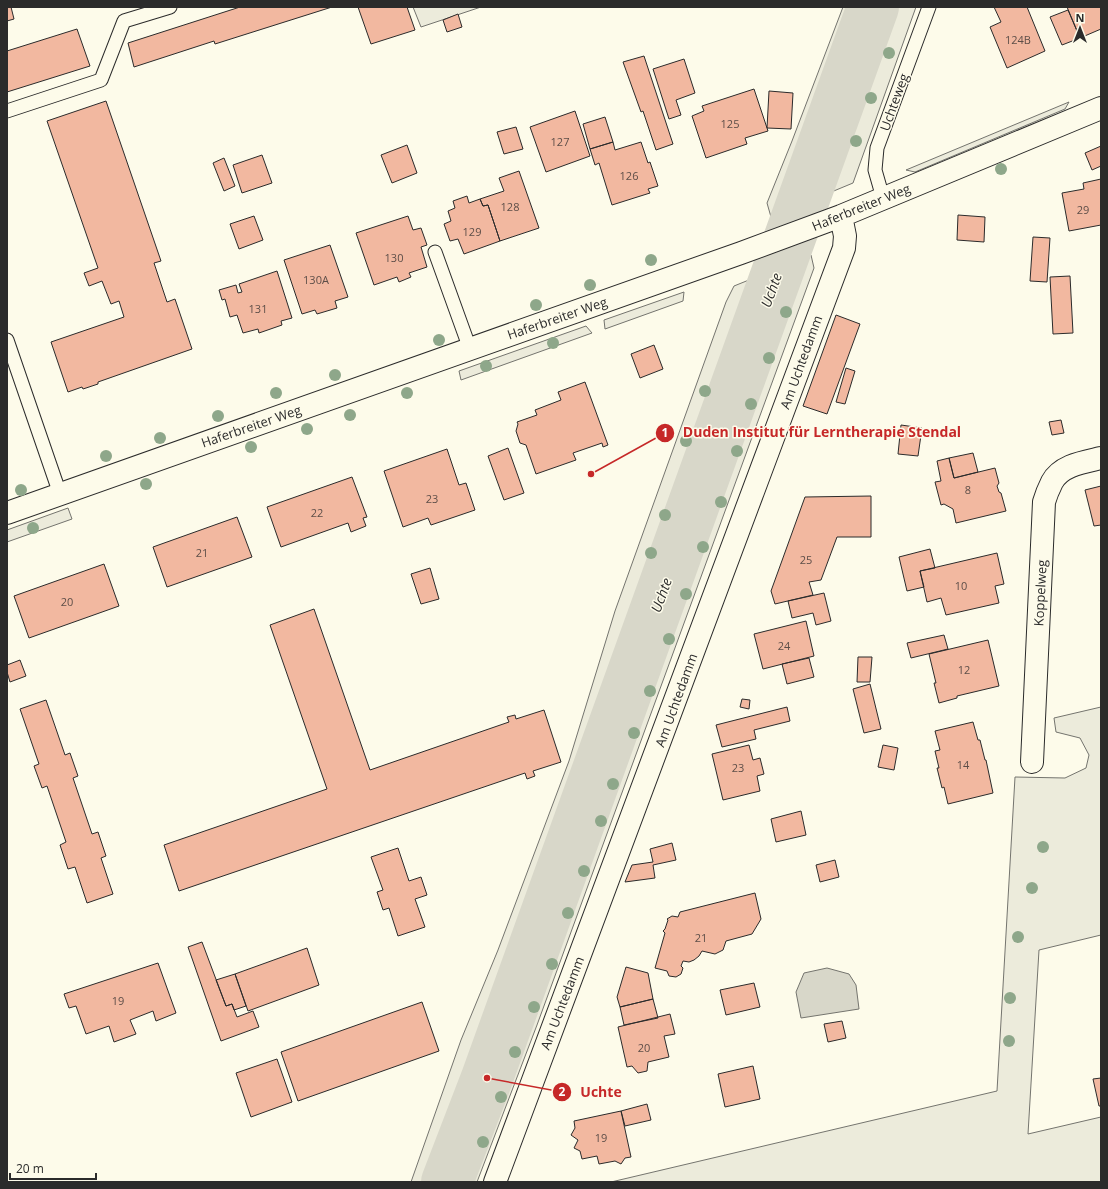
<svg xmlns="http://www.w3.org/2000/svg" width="1108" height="1189" font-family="'Open Sans',sans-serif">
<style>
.green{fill:#ecebdb;stroke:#74746e}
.water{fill:#d8d7c9;stroke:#74746e}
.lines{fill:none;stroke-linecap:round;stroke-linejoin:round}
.river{stroke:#d8d7c9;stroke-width:52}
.building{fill:#f2b8a0;stroke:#2b2b2b}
.lane-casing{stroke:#2b2b2b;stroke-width:15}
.street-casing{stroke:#2b2b2b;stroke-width:24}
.lane{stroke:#fdfbea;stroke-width:13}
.street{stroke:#fdfbea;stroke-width:22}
.tree{fill:#8ea78a}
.labels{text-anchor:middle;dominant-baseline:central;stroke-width:3;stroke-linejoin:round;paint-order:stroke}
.number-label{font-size:11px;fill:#5d4e48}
.street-label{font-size:13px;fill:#2b2b2b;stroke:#fdfbea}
.water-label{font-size:14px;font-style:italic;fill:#2b2b2b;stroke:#fdfbea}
.leader{fill:none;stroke:#c62828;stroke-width:1.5}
.callout-dot{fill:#c62828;stroke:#fdfbea;stroke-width:1.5}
.mark-label{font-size:12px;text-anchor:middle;font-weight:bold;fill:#fff}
.callout-label{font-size:14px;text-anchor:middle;font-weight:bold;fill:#c62828;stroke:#fdfbea;stroke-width:3;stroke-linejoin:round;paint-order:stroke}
</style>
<rect width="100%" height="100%" fill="#fdfbea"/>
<path class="green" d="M 413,7 L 481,7 L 421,27 Z
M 843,7 L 916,7 L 853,183 L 771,217 L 767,203 L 792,141 Z
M 1069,102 L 1065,109 L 915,172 L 906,170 Z
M 811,255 L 814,268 L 537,1025 L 477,1182 L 411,1182 L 461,1040 L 498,950 L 569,761 L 615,611 L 726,302 L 734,286 Z
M 684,292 L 683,301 L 605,329 L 604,320 Z
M 586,326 L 592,333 L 461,380 L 459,371 Z
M 68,508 L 72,519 L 7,542 L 7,530 Z
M 1101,707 L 1101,935 L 1039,950 L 1028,1134 L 1101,1117 L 1101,1182 L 611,1182 L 997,1091 L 1015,777 L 1065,778 L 1086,768 L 1089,755 L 1080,738 L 1056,732 L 1054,718 Z"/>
<path class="water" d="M 827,968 L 849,974 L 856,985 L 859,1009 L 801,1018 L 796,992 L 804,973 Z"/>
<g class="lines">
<path class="river" d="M 447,1182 L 487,1078 L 873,7"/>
</g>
<path class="building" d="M 7,7 L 11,7 L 14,19 L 7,21 Z
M 240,7 L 332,7 L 215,44 L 214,41 L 134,67 L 128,43 Z
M 358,7 L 407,7 L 415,30 L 371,44 Z
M 994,7 L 1027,7 L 1045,51 L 1007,68 L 990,27 L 1001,22 Z
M 1067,7 L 1101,7 L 1101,29 L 1080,38 Z
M 1068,10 L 1080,38 L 1062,45 L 1050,17 Z
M 458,14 L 462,27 L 447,32 L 443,20 Z
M 77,29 L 90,66 L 7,92 L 7,51 Z
M 644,56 L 673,144 L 656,150 L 643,111 L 641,112 L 623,62 Z
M 684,59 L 695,93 L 676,100 L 681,115 L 669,119 L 653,69 Z
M 754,89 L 768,131 L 745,138 L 747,144 L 706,158 L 692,116 L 704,111 L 702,106 Z
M 769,91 L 793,93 L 791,129 L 767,128 Z
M 106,101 L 161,261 L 154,263 L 167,302 L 175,299 L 192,349 L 98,382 L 98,384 L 83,389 L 82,387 L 68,392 L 51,342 L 124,317 L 119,301 L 111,304 L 102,281 L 89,286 L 84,273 L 98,268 L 47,121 Z
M 575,111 L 590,156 L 546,172 L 530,127 Z
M 605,117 L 613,142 L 590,149 L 583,124 Z
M 516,127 L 523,149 L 504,154 L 497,132 Z
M 613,142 L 615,150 L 641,142 L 648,163 L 650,162 L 658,186 L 648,189 L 650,193 L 612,205 L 599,163 L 595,165 L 590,149 Z
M 407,145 L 417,173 L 392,183 L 381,155 Z
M 1101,146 L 1101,166 L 1092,170 L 1085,153 Z
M 262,155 L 272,183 L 242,193 L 233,165 Z
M 224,158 L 235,186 L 224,191 L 213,163 Z
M 519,171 L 539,228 L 500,241 L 488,205 L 483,206 L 480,199 L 504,191 L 499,178 Z
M 1101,179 L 1101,225 L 1069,231 L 1062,193 L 1084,189 L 1083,183 Z
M 467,196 L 469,203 L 480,199 L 483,206 L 488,205 L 500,241 L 464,254 L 458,239 L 450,241 L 444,224 L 451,221 L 448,211 L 455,208 L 453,201 Z
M 958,215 L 985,217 L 984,242 L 957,240 Z
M 254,216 L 263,240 L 239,249 L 230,224 Z
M 408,216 L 413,230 L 421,228 L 427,245 L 421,247 L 427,267 L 409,273 L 411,277 L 399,282 L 397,277 L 374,285 L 356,233 Z
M 1033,237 L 1050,238 L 1047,282 L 1030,281 Z
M 330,245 L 348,297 L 335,301 L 337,308 L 317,314 L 315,310 L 302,314 L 284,260 Z
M 277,271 L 292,318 L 281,321 L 282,325 L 259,333 L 258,329 L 243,333 L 237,315 L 230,317 L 225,299 L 222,300 L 219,290 L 236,285 L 238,293 L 242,292 L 239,284 Z
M 1070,276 L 1073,333 L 1053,334 L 1050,277 Z
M 836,315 L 860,324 L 827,414 L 803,406 Z
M 654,345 L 663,369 L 640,378 L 631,354 Z
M 846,368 L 855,371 L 845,404 L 836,402 Z
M 585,382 L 608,445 L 603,447 L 602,443 L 573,453 L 576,460 L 536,474 L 526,445 L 520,443 L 516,431 L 518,424 L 517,422 L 537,415 L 535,410 L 561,400 L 558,392 Z
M 1061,420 L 1064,433 L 1052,435 L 1049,422 Z
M 901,425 L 922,428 L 918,456 L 898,454 Z
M 508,448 L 524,493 L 504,500 L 488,456 Z
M 447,449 L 459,485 L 466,483 L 475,510 L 431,525 L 428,518 L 403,527 L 384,471 Z
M 973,453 L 978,472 L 954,478 L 949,458 Z
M 949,458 L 954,478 L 995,468 L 999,483 L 997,486 L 999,492 L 1001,493 L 1006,511 L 956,523 L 953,509 L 944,504 L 941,505 L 935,482 L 941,481 L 937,461 Z
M 352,477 L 367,517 L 363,518 L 366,526 L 351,532 L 348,523 L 281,547 L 267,507 Z
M 1101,486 L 1101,525 L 1094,526 L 1085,490 Z
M 871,496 L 871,537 L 837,537 L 821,580 L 809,582 L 813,595 L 775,604 L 771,591 L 805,497 Z
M 237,517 L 252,557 L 167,587 L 153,547 Z
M 930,549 L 935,568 L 920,571 L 924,587 L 907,591 L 899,557 Z
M 997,553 L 1004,584 L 995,586 L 999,603 L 946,615 L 941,598 L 927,602 L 920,571 Z
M 104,564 L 119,606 L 29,638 L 14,596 Z
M 430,568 L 439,599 L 421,604 L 411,574 Z
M 824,593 L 831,621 L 816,625 L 813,613 L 792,618 L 788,601 Z
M 314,609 L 370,770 L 509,722 L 507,717 L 515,715 L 516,719 L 544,710 L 561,762 L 533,771 L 535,776 L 527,779 L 525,773 L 179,891 L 164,845 L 327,789 L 270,625 Z
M 806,621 L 814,656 L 763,669 L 754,634 Z
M 944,635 L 948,649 L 911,658 L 907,643 Z
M 988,640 L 999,686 L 957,696 L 957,698 L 939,703 L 934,683 L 936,683 L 929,654 Z
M 858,657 L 872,657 L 870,682 L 857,682 Z
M 809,658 L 814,677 L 787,684 L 782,664 Z
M 20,660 L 26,676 L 10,682 L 7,672 L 7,665 Z
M 870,684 L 881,729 L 864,733 L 853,689 Z
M 742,699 L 750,700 L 749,709 L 740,707 Z
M 46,700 L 65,755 L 70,753 L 78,776 L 73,778 L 92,834 L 98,832 L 106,856 L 101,858 L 113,894 L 87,903 L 75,867 L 68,869 L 60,845 L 66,842 L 47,786 L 42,788 L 34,766 L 39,764 L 20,709 Z
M 787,707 L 790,721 L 754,730 L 756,739 L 722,747 L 716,725 Z
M 973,722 L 978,740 L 980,740 L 985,760 L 986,760 L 993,793 L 948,804 L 944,787 L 942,788 L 937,768 L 939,768 L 935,751 L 940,750 L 935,731 Z
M 749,745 L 753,760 L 760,758 L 764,774 L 757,776 L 760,791 L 723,800 L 712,754 Z
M 883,745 L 898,748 L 894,770 L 878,767 Z
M 801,811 L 806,835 L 776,842 L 771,819 Z
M 672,843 L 676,860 L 653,865 L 655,878 L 625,882 L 632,865 L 653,862 L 650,849 Z
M 398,848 L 409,881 L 421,877 L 427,895 L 415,899 L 425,927 L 398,936 L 389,908 L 383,910 L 377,892 L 383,890 L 371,857 Z
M 835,860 L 839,877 L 820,882 L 816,865 Z
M 755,893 L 761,919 L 752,934 L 726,941 L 723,950 L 715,954 L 702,951 L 699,956 L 694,960 L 689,962 L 683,961 L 681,966 L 683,968 L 681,974 L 676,977 L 669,976 L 667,971 L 655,968 L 665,933 L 663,931 L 665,929 L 668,920 L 667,919 L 672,916 L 678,917 L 680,912 Z
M 202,942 L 226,1006 L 232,1004 L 237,1017 L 253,1011 L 259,1027 L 221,1041 L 188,947 Z
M 307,948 L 319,985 L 248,1011 L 235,974 Z
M 158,963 L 176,1013 L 156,1021 L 153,1011 L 130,1020 L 136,1034 L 114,1042 L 109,1026 L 86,1034 L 76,1006 L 69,1008 L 64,994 Z
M 626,967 L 648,973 L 653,999 L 620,1007 L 617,997 Z
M 235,974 L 246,1006 L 234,1010 L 232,1004 L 226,1006 L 216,980 Z
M 754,983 L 760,1007 L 726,1015 L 720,990 Z
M 653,999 L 658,1018 L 624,1025 L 620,1007 Z
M 422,1002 L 439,1051 L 298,1101 L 281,1052 Z
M 670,1014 L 675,1034 L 664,1036 L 669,1057 L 648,1062 L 647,1071 L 638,1073 L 632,1066 L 627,1067 L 618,1027 Z
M 842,1021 L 846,1038 L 828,1042 L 824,1024 Z
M 277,1059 L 292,1102 L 251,1117 L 236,1073 Z
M 753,1066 L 760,1099 L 725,1107 L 718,1074 Z
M 1101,1078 L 1101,1106 L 1099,1106 L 1093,1079 Z
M 647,1104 L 651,1120 L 625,1126 L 621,1111 Z
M 621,1111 L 631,1157 L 625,1158 L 621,1164 L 615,1161 L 599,1164 L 597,1156 L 582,1159 L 580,1151 L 574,1148 L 578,1140 L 571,1135 L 575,1128 L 574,1121 Z"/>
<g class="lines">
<g class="lane-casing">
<path id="lane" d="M 7,111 L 101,80 L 124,21 L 170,7
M 883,198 L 875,170 L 877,148 L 929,7
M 435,252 L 470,349
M 7,340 L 60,494"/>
</g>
<g class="street-casing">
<path id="street" d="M 7,513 L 741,253 L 841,216 L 1101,108
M 1032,762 L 1044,502 C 1046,495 1049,488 1052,482 C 1061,465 1084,462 1101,458
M 495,1182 L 844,248 L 845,236 L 841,216"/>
</g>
<use href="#lane" class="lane"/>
<use href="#street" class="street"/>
</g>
<g class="tree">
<circle cx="889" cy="53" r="6"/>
<circle cx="871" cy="98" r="6"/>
<circle cx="856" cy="141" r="6"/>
<circle cx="1001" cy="169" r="6"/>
<circle cx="651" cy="260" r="6"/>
<circle cx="590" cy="285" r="6"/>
<circle cx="536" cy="305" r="6"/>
<circle cx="786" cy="312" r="6"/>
<circle cx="439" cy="340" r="6"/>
<circle cx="553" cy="343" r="6"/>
<circle cx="769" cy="358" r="6"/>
<circle cx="486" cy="366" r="6"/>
<circle cx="335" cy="375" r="6"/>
<circle cx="705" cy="391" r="6"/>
<circle cx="276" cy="393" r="6"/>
<circle cx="407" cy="393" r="6"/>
<circle cx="751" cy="404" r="6"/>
<circle cx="350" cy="415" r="6"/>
<circle cx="218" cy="416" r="6"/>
<circle cx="307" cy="429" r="6"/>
<circle cx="160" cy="438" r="6"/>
<circle cx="686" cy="441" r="6"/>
<circle cx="251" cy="447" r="6"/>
<circle cx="737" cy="451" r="6"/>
<circle cx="106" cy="456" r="6"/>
<circle cx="146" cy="484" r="6"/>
<circle cx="21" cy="490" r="6"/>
<circle cx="721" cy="502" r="6"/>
<circle cx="665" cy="515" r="6"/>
<circle cx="33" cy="528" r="6"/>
<circle cx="703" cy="547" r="6"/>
<circle cx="651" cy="553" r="6"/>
<circle cx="686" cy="594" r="6"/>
<circle cx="669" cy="639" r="6"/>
<circle cx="650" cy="691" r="6"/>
<circle cx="634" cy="733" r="6"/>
<circle cx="613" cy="784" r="6"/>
<circle cx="601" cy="821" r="6"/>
<circle cx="1043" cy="847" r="6"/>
<circle cx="584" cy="871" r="6"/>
<circle cx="1032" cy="888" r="6"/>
<circle cx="568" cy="913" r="6"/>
<circle cx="1018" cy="937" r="6"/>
<circle cx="552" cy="964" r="6"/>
<circle cx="1010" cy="998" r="6"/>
<circle cx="534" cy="1007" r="6"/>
<circle cx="1009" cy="1041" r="6"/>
<circle cx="515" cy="1052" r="6"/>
<circle cx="501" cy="1097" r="6"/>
<circle cx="483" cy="1142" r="6"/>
</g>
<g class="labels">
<g class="number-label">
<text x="1018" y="39">124B</text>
<text x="730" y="123">125</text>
<text x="560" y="141">127</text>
<text x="629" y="175">126</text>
<text x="510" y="206">128</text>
<text x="1083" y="209">29</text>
<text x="472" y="231">129</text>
<text x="394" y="257">130</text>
<text x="316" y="279">130A</text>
<text x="258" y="308">131</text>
<text x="968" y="489">8</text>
<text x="432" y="498">23</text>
<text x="317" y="512">22</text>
<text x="202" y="552">21</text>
<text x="806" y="559">25</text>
<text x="961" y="585">10</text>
<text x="67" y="601">20</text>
<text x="784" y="645">24</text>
<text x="964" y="669">12</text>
<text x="963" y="764">14</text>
<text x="738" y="767">23</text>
<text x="701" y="937">21</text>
<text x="118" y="1000">19</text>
<text x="644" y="1047">20</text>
<text x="601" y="1137">19</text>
</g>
<g class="street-label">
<text transform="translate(894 102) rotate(-70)">Uchteweg</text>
<text transform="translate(861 207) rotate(-22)">Haferbreiter Weg</text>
<text transform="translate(557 318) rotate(-19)">Haferbreiter Weg</text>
<text transform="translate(801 362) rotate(-70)">Am Uchtedamm</text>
<text transform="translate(251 426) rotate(-19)">Haferbreiter Weg</text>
<text transform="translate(1040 593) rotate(-87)">Koppelweg</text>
<text transform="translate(676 700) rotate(-70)">Am Uchtedamm</text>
<text transform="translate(562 1003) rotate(-69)">Am Uchtedamm</text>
</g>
<g class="water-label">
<text transform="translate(771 290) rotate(-70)">Uchte</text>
<text transform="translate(661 595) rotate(-70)">Uchte</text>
</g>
</g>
<path class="leader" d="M591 474L665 433M487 1078L562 1092"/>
<g class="callout-dot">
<circle cx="591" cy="474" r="4"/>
<circle cx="487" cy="1078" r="4"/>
<circle cx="665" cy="433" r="10"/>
<circle cx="562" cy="1092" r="10"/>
</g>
<g class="mark-label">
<text x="665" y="437">1</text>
<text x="562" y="1096">2</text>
</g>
<g class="callout-label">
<text x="822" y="437">Duden Institut für Lerntherapie Stendal</text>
<text x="601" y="1097">Uchte</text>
</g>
<rect width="1108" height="1189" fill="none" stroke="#2b2b2b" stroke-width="16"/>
<g transform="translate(1080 28)" stroke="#fdfbea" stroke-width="3" paint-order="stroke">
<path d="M0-3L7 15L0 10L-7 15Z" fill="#2b2b2b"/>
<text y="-6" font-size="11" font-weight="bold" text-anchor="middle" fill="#2b2b2b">N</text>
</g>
<path d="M10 1173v6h86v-6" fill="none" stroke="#2b2b2b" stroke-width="2"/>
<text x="16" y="1173" font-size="12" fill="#2b2b2b" stroke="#fdfbea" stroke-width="3" paint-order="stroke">20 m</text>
</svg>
